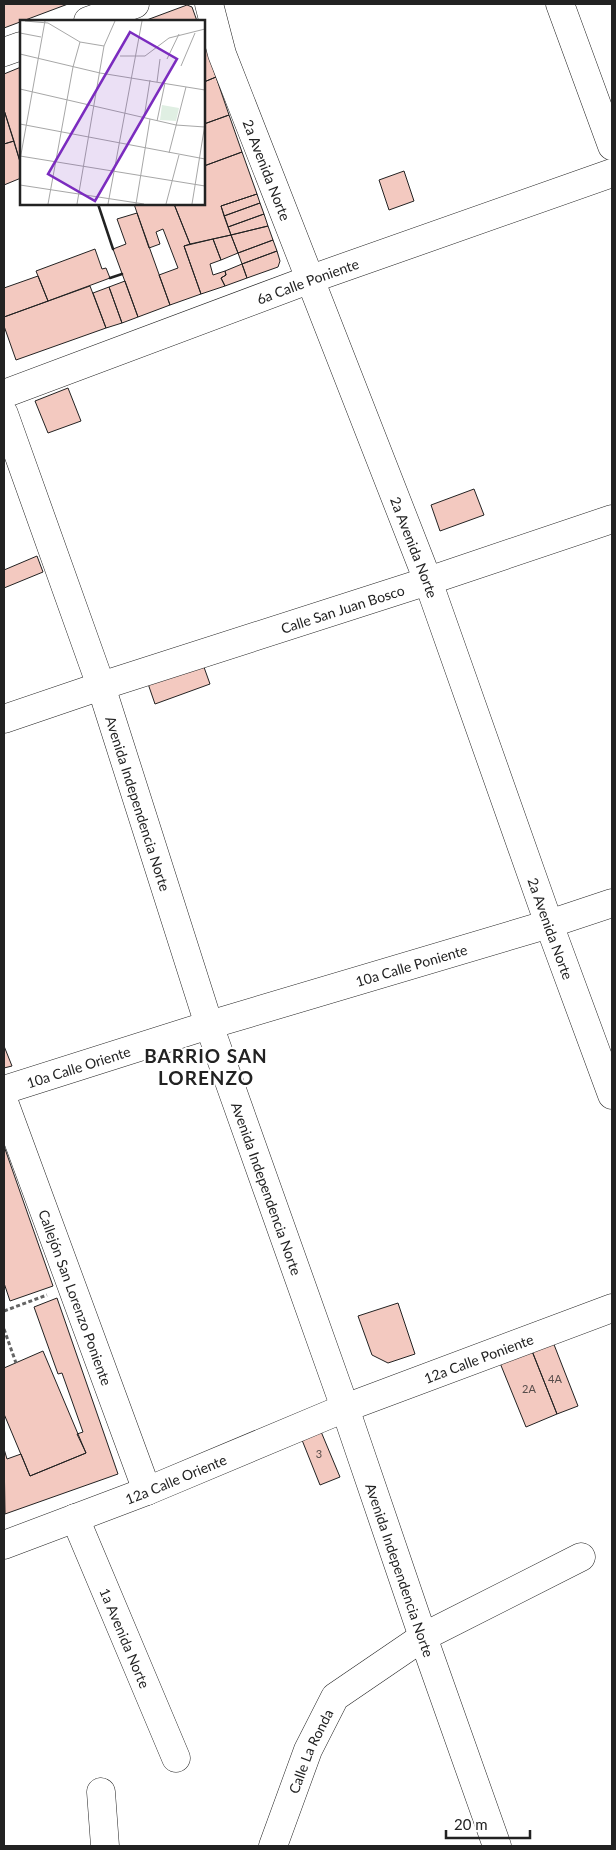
<svg xmlns="http://www.w3.org/2000/svg" width="616" height="1850" font-family="Lato,sans-serif">
<style>
.building{fill:#f3c9c0;stroke:#222}
.lines{fill:none;stroke-linecap:round;stroke-linejoin:round}
.minor-casing{stroke:#222;stroke-width:29}
.path{stroke:#646464;stroke-width:3;stroke-dasharray:4 2.5;stroke-linecap:butt}
.minor{stroke:#fff;stroke-width:28}
.wall{stroke:#222;stroke-width:2.5}
.labels{text-anchor:middle;dominant-baseline:central;stroke-width:4;stroke-linejoin:round;paint-order:stroke}
.number-label{font-size:11px;fill:#564c4a}
.street-label{font-size:14px;fill:#222;stroke:#fff}
.district-label{font-size:19px;font-weight:bold;letter-spacing:1px;fill:#222;stroke:#fff}
.inset-road{fill:none;stroke:#a7a7a7;stroke-width:1}
.view{fill:#7b2cbf;fill-opacity:0.15;stroke:#7b2cbf;stroke-width:2.5}
.inset-edge{fill:none;stroke:#222;stroke-width:2.5}
</style>
<rect width="100%" height="100%" fill="#fff"/>
<path class="building" d="M 4,4 L 68,4 L 4,28 Z
M 187,5 L 192,7 L 197,21 L 144,21 Z
M 204,40 L 216,77 L 204,82 Z
M 21,67 L 21,165 L 4,110 L 4,74 Z
M 216,77 L 229,115 L 204,124 L 204,82 Z
M 4,110 L 14,141 L 4,144 Z
M 229,115 L 242,152 L 204,166 L 204,124 Z
M 14,141 L 21,165 L 21,178 L 4,185 L 4,144 Z
M 242,152 L 257,194 L 221,206 L 231,235 L 190,244 L 174,204 L 204,204 L 204,166 Z
M 404,171 L 414,201 L 389,210 L 379,180 Z
M 257,194 L 260,203 L 224,216 L 221,206 Z
M 260,203 L 264,214 L 228,227 L 224,216 Z
M 134,204 L 174,204 L 190,244 L 184,246 L 201,294 L 170,305 L 159,275 L 178,268 L 163,229 L 156,232 L 160,244 L 149,248 Z
M 137,213 L 170,305 L 138,317 L 113,249 L 126,244 L 117,219 Z
M 264,214 L 268,226 L 231,235 L 228,227 Z
M 268,226 L 273,240 L 238,253 L 231,235 Z
M 231,235 L 238,253 L 221,260 L 213,239 Z
M 213,239 L 221,260 L 210,264 L 213,275 L 225,271 L 226,275 L 221,278 L 225,286 L 201,294 L 184,246 Z
M 273,240 L 277,251 L 242,264 L 238,253 Z
M 95,249 L 102,269 L 106,268 L 110,278 L 48,301 L 36,271 Z
M 277,251 L 280,261 L 278,267 L 247,278 L 242,264 Z
M 242,264 L 247,278 L 225,286 L 221,278 L 226,275 L 225,271 Z
M 38,276 L 48,301 L 4,317 L 4,288 Z
M 125,281 L 138,317 L 122,323 L 109,287 Z
M 90,286 L 106,328 L 16,360 L 4,326 L 4,317 Z
M 109,287 L 122,323 L 106,328 L 93,293 Z
M 68,388 L 81,421 L 48,433 L 35,401 Z
M 474,489 L 484,515 L 440,531 L 431,505 Z
M 37,556 L 43,572 L 4,588 L 4,570 Z
M 200,656 L 210,684 L 155,704 L 145,675 Z
M 4,1046 L 12,1066 L 4,1068 Z
M 4,1146 L 53,1286 L 10,1301 L 4,1283 Z
M 57,1298 L 118,1474 L 5,1514 L 4,1449 L 7,1459 L 21,1454 L 30,1476 L 86,1453 L 77,1434 L 83,1432 L 62,1373 L 58,1374 L 34,1307 Z
M 398,1303 L 415,1354 L 388,1363 L 372,1355 L 358,1316 Z
M 553,1342 L 578,1406 L 557,1414 L 532,1351 Z
M 43,1351 L 86,1453 L 30,1476 L 4,1414 L 4,1368 Z
M 532,1351 L 557,1414 L 526,1427 L 500,1363 Z
M 317,1422 L 340,1477 L 320,1485 L 298,1430 Z"/>
<g class="lines">
<g class="minor-casing">
<g id="minor">
<path id="s1" d="M 209,4 L 222,54 L 428,581 L 549,924 L 612,1095"/>
<path d="M 560,4 L 612,146"/>
<path d="M 88,21 L 135,4"/>
<path d="M 4,52 L 21,46"/>
<path id="s2" d="M 4,394 L 311,279 L 612,173"/>
<path id="s3" d="M 4,414 L 101,686 L 209,1025 L 345,1408 L 423,1637 L 497,1846"/>
<path id="s4" d="M 4,719 L 101,686 L 428,581 L 612,519"/>
<path id="s5" d="M 4,1090 L 209,1025 L 549,924 L 612,903"/>
<path id="s6" d="M 4,1102 L 147,1491"/>
<path id="s7" d="M 75,1518 L 176,1758"/>
<path id="s8" d="M 4,1545 L 147,1491 L 345,1408 L 612,1308"/>
<path d="M 101,1792 L 105,1846"/>
<path id="s9" d="M 273,1846 L 308,1750 L 335,1697 L 423,1637 L 581,1557"/>
</g>
</g>
<path class="path" d="M 4,1311 L 47,1295
M 4,1329 L 16,1363"/>
<use href="#minor" class="minor"/>
<path class="wall" d="M 98,204 L 113,249
M 110,278 L 122,274"/>
</g>
<g class="labels">
<g class="number-label">
<text x="555" y="1378">4A</text>
<text x="529" y="1388">2A</text>
<text x="319" y="1453">3</text>
</g>
<g class="street-label">
<text stroke="none"><textPath href="#s1" startOffset="176">2a Avenida Norte</textPath></text>
<text stroke="none"><textPath href="#s2" startOffset="324">6a Calle Poniente</textPath></text>
<text stroke="none"><textPath href="#s1" startOffset="581">2a Avenida Norte</textPath></text>
<text stroke="none"><textPath href="#s4" startOffset="356">Calle San Juan Bosco</textPath></text>
<text stroke="none"><textPath href="#s3" startOffset="412">Avenida Independencia Norte</textPath></text>
<text stroke="none"><textPath href="#s1" startOffset="986">2a Avenida Norte</textPath></text>
<text stroke="none"><textPath href="#s5" startOffset="426">10a Calle Poniente</textPath></text>
<text stroke="none"><textPath href="#s5" startOffset="78">10a Calle Oriente</textPath></text>
<text stroke="none"><textPath href="#s3" startOffset="818">Avenida Independencia Norte</textPath></text>
<text stroke="none"><textPath href="#s6" startOffset="208">Callejón San Lorenzo Poniente</textPath></text>
<text stroke="none"><textPath href="#s8" startOffset="510">12a Calle Poniente</textPath></text>
<text stroke="none"><textPath href="#s8" startOffset="184">12a Calle Oriente</textPath></text>
<text stroke="none"><textPath href="#s3" startOffset="1222">Avenida Independencia Norte</textPath></text>
<text stroke="none"><textPath href="#s7" startOffset="130">1a Avenida Norte</textPath></text>
<text stroke="none"><textPath href="#s9" startOffset="102">Calle La Ronda</textPath></text>
</g>
<g class="district-label">
<text x="206" y="1055">BARRIO SAN<tspan x="206" dy="22">LORENZO</tspan></text>
</g>
</g>
<g transform="translate(20 20)">
<rect width="185" height="185" fill="#fff"/>
<path d="M 142,85 L 159,88 L 156,101 L 140,100 Z" fill="#e0efe3"/>
<path class="inset-road" d="M 5,1 L 28,3 L 60,22 L 84,26M 0,13 L 21,17M 0,34 L 80,53 L 185,70M 100,36 L 125,36 L 149,18 L 185,9M 147,39 L 159,14M 161,46 L 175,13M 137,62 L 140,39M 0,69 L 156,105 L 185,107M 124,98 L 130,60M 137,101 L 145,63M 0,104 L 185,139M 149,133 L 166,67M 0,136 L 185,166M 0,140 L 25,1M 0,165 L 124,184M 28,184 L 53,47 L 60,22M 57,184 L 84,26 L 95,1M 88,184 L 122,1M 116,184 L 130,99M 146,184 L 159,135M 172,184 L 185,104"/>
<path class="view" d="M 110,12 L 157,39 L 75,181 L 28,154 Z"/>
<rect width="185" height="185" class="inset-edge"/>
</g>
<rect width="616" height="1850" fill="none" stroke="#222222" stroke-width="10"/>
<path d="M446 1830v8h84v-8" fill="none" stroke="#222222" stroke-width="2.5"/>
<text x="454" y="1830" font-size="15" fill="#222222" stroke="#ffffff" stroke-width="4" paint-order="stroke">20 m</text>
</svg>
